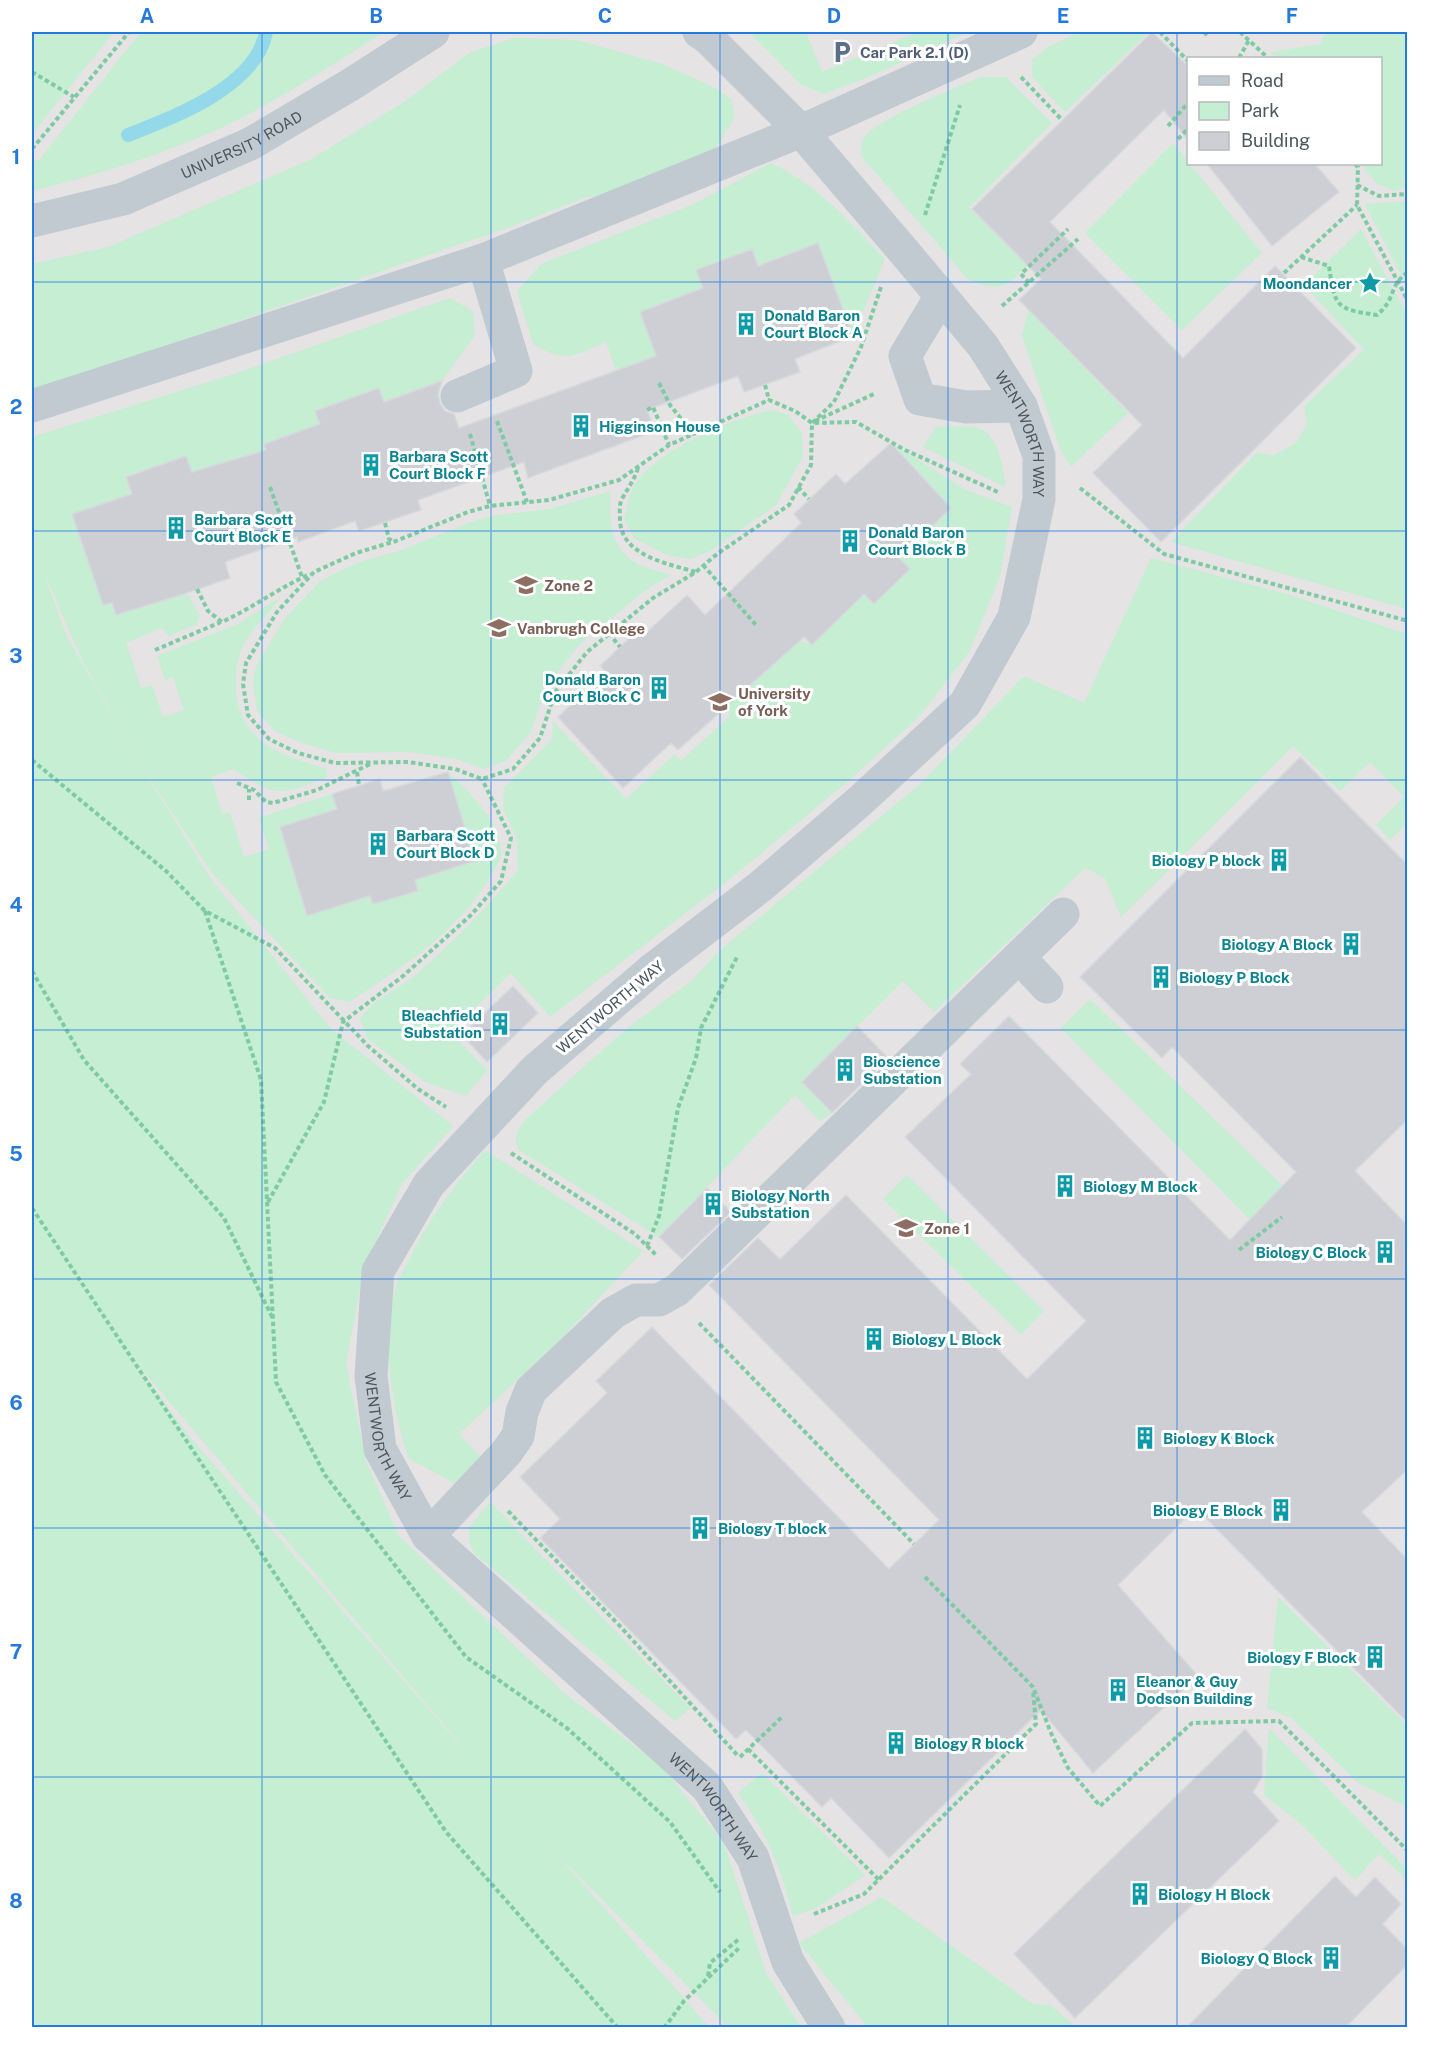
<svg xmlns="http://www.w3.org/2000/svg" width="1439" height="2059" font-family="'Public Sans',sans-serif">
<style>
.education{fill:#e5e3e4;fill-rule:evenodd}
.green{fill:#c5eed3;fill-rule:evenodd}
.lines{fill:none;stroke-linecap:round;stroke-linejoin:round}
.stream{stroke:#94d9e9;stroke-width:14}
.building{fill:#cdcfd4;stroke:#d7d9dd;stroke-width:1.5}
.path{stroke:#7ecba3;stroke-width:4;stroke-dasharray:4.5 3;stroke-linecap:butt}
.minor{stroke:#c1cad0;stroke-width:33}
.grid{fill:none;stroke:#247adc;stroke-width:1.5;stroke-opacity:0.55}
.labels{text-anchor:middle;dominant-baseline:central;stroke-width:6;stroke-linejoin:round;paint-order:stroke}
.service-label{font-size:15px;font-weight:bold;fill:#4e5e75;stroke:#fff;text-anchor:start}
.street-label{font-size:15px;fill:#4b565f;stroke:#fff}
.culture-label{font-size:15px;font-weight:bold;fill:#0d838f;stroke:#fff;text-anchor:start}
.education-label{font-size:15px;font-weight:bold;fill:#785e54;stroke:#fff;text-anchor:start}
.neatline{fill:none;stroke:#247adc;stroke-width:2}
.grid-label{font-size:20px;text-anchor:middle;font-weight:bold;fill:#247adc}
</style>
<rect width="100%" height="100%" fill="#f4f2f2"/>
<path class="education" d="M 32,32 L 1407,32 L 1407,2027 L 696,2027 L 186,1470 L 32,1240 ZM 1188,58 L 1380,58 L 1380,164 L 1188,164 Z"/>
<path class="green" d="M 32,32 L 114,32 L 32,134 Z
M 141,32 L 384,32 C 338,61 292,92 243,117 C 177,151 103,173 32,191 L 32,161 L 39,160 Z
M 749,32 L 806,32 L 822,72 L 918,32 L 968,32 L 871,76 L 824,94 L 800,84 Z
M 1079,32 L 1148,33 L 1065,112 L 1032,77 L 1032,60 L 1046,48 Z
M 1325,32 L 1407,32 L 1407,186 L 1395,191 L 1377,184 L 1361,164 L 1380,164 L 1380,58 L 1277,58 L 1270,52 L 1321,44 Z
M 514,38 L 576,40 L 663,64 L 717,89 L 732,100 L 734,119 L 712,153 L 622,194 L 586,197 L 510,227 L 32,392 L 32,264 L 108,247 L 310,160 L 404,102 L 469,53 Z
M 981,77 L 1006,77 L 1052,123 L 969,208 L 1028,264 C 1005,288 1000,293 968,279 L 861,156 C 861,152 861,146 862,142 C 870,120 957,88 981,77 Z
M 1173,143 L 1262,253 L 1182,330 L 1085,233 Z
M 771,163 C 819,186 848,220 885,259 L 853,336 L 818,243 L 758,266 L 751,249 L 697,270 L 703,288 L 640,312 L 656,357 L 616,371 L 606,342 C 572,356 567,364 533,344 L 517,291 L 541,264 L 692,205 Z
M 1404,201 L 1408,203 L 1407,287 L 1365,204 Z
M 1361,229 L 1407,315 L 1407,609 L 1171,542 L 1257,452 L 1272,456 L 1296,443 L 1307,424 L 1304,406 L 1364,350 L 1304,285 Z
M 450,298 L 473,311 L 475,335 L 442,381 L 384,402 L 378,388 L 316,411 L 320,424 L 264,444 L 266,450 L 193,474 L 186,456 L 127,476 L 132,494 L 73,514 L 103,605 L 167,584 L 187,593 L 200,616 L 196,625 L 169,636 L 161,628 L 126,643 L 141,688 L 152,685 L 163,717 L 184,710 L 173,677 L 165,680 L 157,656 L 238,624 L 281,597 C 269,613 251,630 242,648 C 236,661 235,679 236,693 C 241,743 284,756 327,769 L 327,777 C 279,796 277,798 233,769 L 211,777 L 222,814 L 230,812 L 244,857 L 269,849 L 259,818 L 332,794 L 337,809 L 280,827 L 307,916 L 370,896 L 373,904 L 418,891 L 415,880 L 475,861 L 448,772 C 469,793 502,821 501,855 C 501,860 496,867 493,871 C 467,925 398,971 349,1002 L 330,998 L 212,873 L 136,758 L 209,876 L 331,1029 L 453,1126 L 402,1184 L 364,1266 L 346,1364 L 366,1461 L 399,1536 L 564,1693 L 661,1766 L 724,1843 L 766,1973 L 801,2027 L 728,2027 L 553,1850 L 709,2027 L 32,2028 L 32,437 L 231,375 ZM 43,570 L 82,660 L 134,753 L 66,635 ZM 132,1358 L 463,1747 L 463,1748 L 189,1436 Z
M 1028,310 L 1128,413 L 1071,467 L 1060,449 L 1022,336 Z
M 772,410 L 789,415 L 802,434 L 803,456 L 776,505 L 710,551 L 690,559 L 667,555 L 634,538 L 624,519 C 627,507 629,493 636,483 C 654,452 738,416 772,410 Z
M 949,426 C 959,427 973,425 983,430 C 998,437 1005,472 1005,487 L 923,447 L 935,428 Z
M 891,443 L 966,490 L 1012,507 L 1000,577 L 969,652 L 918,718 L 847,782 L 730,879 L 550,1017 L 511,973 L 450,1032 L 487,1070 L 466,1096 L 425,1082 L 367,1038 L 360,1020 C 371,1000 392,993 410,979 C 450,947 485,910 518,870 L 517,839 L 503,808 L 504,788 L 552,739 L 553,721 L 626,799 L 675,754 L 681,761 L 730,716 L 722,707 L 800,641 L 812,645 L 864,594 L 874,604 L 910,570 L 899,558 L 951,508 Z
M 611,491 C 609,518 609,548 636,563 C 646,569 660,571 671,575 L 647,589 L 579,645 L 546,687 L 531,732 L 507,760 L 483,769 L 457,759 L 409,752 L 336,753 L 302,743 L 275,731 L 257,711 L 253,683 L 256,666 L 285,618 L 320,581 L 359,562 L 399,551 L 471,522 L 491,516 L 550,509 Z
M 1151,558 L 1290,595 L 1407,634 L 1407,823 L 1390,840 L 1376,825 L 1404,797 L 1370,762 L 1340,791 L 1293,746 L 1121,917 L 1105,878 L 1085,868 L 934,1012 L 903,981 L 802,1081 L 832,1113 L 820,1121 L 795,1095 L 659,1237 L 519,1150 C 512,1137 518,1130 526,1119 L 626,1029 L 690,982 L 719,951 L 919,785 L 1024,676 L 1084,703 Z
M 1090,999 L 1283,1186 L 1249,1219 L 1061,1028 Z
M 485,1150 L 643,1251 L 560,1340 L 459,1434 L 482,1459 L 456,1484 L 408,1458 C 391,1403 381,1343 396,1287 C 398,1278 404,1270 408,1262 C 428,1220 454,1185 485,1150 Z
M 907,1175 L 1044,1311 L 1021,1335 L 883,1199 Z
M 490,1502 L 690,1708 L 675,1721 L 475,1554 L 470,1545 L 469,1528 Z
M 1278,1597 L 1407,1725 L 1407,1807 L 1357,1782 L 1290,1717 L 1267,1708 Z
M 1269,1728 L 1407,1869 L 1407,1880 L 1379,1854 L 1355,1880 L 1300,1823 L 1264,1795 Z
M 762,1773 L 865,1875 L 815,1909 L 793,1916 C 782,1868 766,1833 738,1793 Z
M 882,1897 L 1033,2004 L 1050,2005 L 1076,2027 L 868,2027 L 799,1943 Z"/>
<g class="lines">
<path class="stream" d="M 128,135 C 174,117 256,87 266,32"/>
</g>
<path class="building" d="M 1152,32 L 1188,66 L 1188,140 L 1164,110 L 1050,222 L 1183,358 L 1275,266 L 1356,348 L 1161,542 L 1093,473 L 1142,425 L 1019,300 L 1041,279 L 972,209 Z
M 1207,164 L 1315,164 L 1339,192 L 1272,246 Z
M 818,243 L 853,336 L 795,359 L 800,372 L 744,392 L 738,376 L 647,410 L 655,431 L 528,478 L 524,462 L 418,500 L 421,510 L 359,531 L 355,521 L 298,542 L 297,537 L 225,562 L 230,578 L 187,593 L 116,615 L 112,603 L 103,605 L 72,514 L 132,494 L 126,477 L 186,456 L 192,472 L 266,450 L 264,444 L 320,424 L 315,411 L 379,388 L 384,402 L 442,381 L 438,394 L 440,403 L 445,411 L 454,414 L 459,428 L 656,356 L 640,312 L 703,288 L 696,270 L 752,249 L 758,266 Z
M 891,443 L 951,508 L 899,558 L 910,569 L 874,604 L 864,594 L 812,645 L 804,637 L 678,750 L 671,743 L 623,788 L 558,717 L 606,672 L 600,666 L 640,628 L 646,633 L 687,595 L 705,615 L 801,523 L 794,514 L 836,474 L 845,484 Z
M 1300,757 L 1407,864 L 1407,1120 L 1355,1171 L 1407,1225 L 1407,1470 L 1362,1512 L 1407,1559 L 1407,1722 L 1196,1508 L 1118,1585 L 1198,1676 L 1093,1773 L 1041,1710 L 889,1858 L 831,1798 L 822,1807 L 746,1730 L 736,1739 L 540,1538 L 560,1519 L 520,1477 L 607,1393 L 596,1381 L 652,1327 L 889,1569 L 939,1520 L 709,1285 L 758,1238 L 780,1259 L 846,1195 L 1027,1379 L 1086,1321 L 905,1137 L 971,1074 L 960,1064 L 1009,1016 L 1230,1240 L 1296,1172 L 1172,1047 L 1162,1058 L 1080,977 Z
M 448,772 L 475,861 L 415,880 L 418,891 L 373,904 L 370,896 L 307,916 L 280,827 L 337,809 L 332,794 L 380,779 L 383,791 Z
M 513,986 L 538,1013 L 487,1062 L 462,1035 Z
M 857,1026 L 888,1058 L 832,1113 L 802,1082 Z
M 707,1188 L 731,1212 L 682,1259 L 659,1237 Z
M 1245,1729 L 1262,1749 L 1262,1777 L 1253,1792 L 1279,1821 L 1075,2018 L 1014,1954 Z
M 1335,1876 L 1356,1897 L 1375,1877 L 1401,1904 L 1383,1924 L 1407,1949 L 1407,1965 L 1345,2028 L 1186,2028 Z"/>
<g class="lines">
<path class="path" d="M 1160,32 L 1188,61
M 1240,32 L 1268,58
M 1204,35 L 1208,32
M 1239,58 L 1249,40
M 32,72 L 74,97
M 1021,77 L 1062,120
M 1168,126 L 1188,103
M 1178,139 L 1188,129
M 32,149 L 129,32
M 1355,164 L 1358,167 L 1357,205 L 1408,301
M 1357,185 L 1379,196 L 1408,194
M 925,215 L 960,105
M 1301,257 L 1329,266 C 1335,308 1336,309 1377,315 C 1397,298 1388,286 1408,272
M 1284,273 L 1357,205
M 1029,283 L 1021,274 L 1068,229
M 881,287 L 861,347 L 834,402 L 812,423 L 811,465 L 789,505 L 717,554 L 696,572 L 653,598 L 587,652 L 555,692 L 540,738 L 513,769 L 482,779 L 455,769 L 408,762 L 335,763 L 298,753 L 269,739 L 248,715 L 243,684 L 246,663 L 277,612 L 314,572 L 356,553 L 396,541 L 468,512 L 490,506 L 549,500 L 619,480 L 669,445 L 769,400 L 795,411 L 812,423 L 856,422 L 905,450 L 1000,493
M 1002,306 L 1078,239
M 659,383 L 670,405 L 694,435
M 765,385 L 769,400
M 647,410 L 653,407 L 669,445
M 497,421 L 527,502
M 815,421 L 876,393
M 470,434 L 490,506
M 638,468 C 634,481 627,489 621,501 C 619,507 620,514 620,520 C 621,556 669,564 696,572
M 270,487 L 302,577
M 798,487 L 809,499
M 1080,488 L 1164,554 L 1408,621
M 385,523 L 389,539 L 394,542
M 703,565 L 756,625
M 197,589 L 208,611 L 222,622 C 252,608 279,588 310,574
M 609,633 L 620,647
M 155,650 L 221,622
M 32,760 L 166,871 L 205,911 L 275,948 L 368,1046 L 418,1089 L 446,1107
M 357,772 L 359,785
M 237,783 L 254,790 L 266,802 L 273,803 L 317,790 L 372,763
M 249,800 L 249,789
M 205,911 L 261,1080 L 276,1382 L 325,1475 L 466,1657 L 568,1729 L 670,1822 L 720,1892
M 32,971 L 84,1060 L 224,1218 L 272,1317
M 511,1153 L 635,1234 L 656,1255
M 268,1202 L 324,1102 L 343,1022 L 403,976 L 470,916 L 501,881 L 511,838 L 482,779
M 32,1208 L 446,1832 L 618,2028
M 647,1246 L 659,1216 L 678,1108 L 696,1058 L 701,1028 L 737,957
M 1239,1250 L 1282,1217
M 699,1323 L 914,1544
M 508,1511 L 618,1624 L 739,1757
M 925,1577 L 1033,1687 L 1051,1733 L 1068,1768 L 1100,1806 L 1192,1723 L 1279,1721 L 1408,1851
M 748,1749 L 879,1880
M 740,1757 L 783,1716
M 814,1914 L 864,1894 L 1036,1724 L 1033,1691
M 708,1976 L 710,1963 L 739,1939
M 664,2028 L 684,2001 L 739,1948"/>
<g class="minor">
<path id="s1" d="M 699,32 L 708,38 L 801,131 L 906,254 L 983,346 L 1021,406 L 1039,456 L 1039,499 L 1014,617 L 965,704 L 860,801 L 761,886 L 654,968 L 535,1070 L 429,1184 L 378,1271 L 371,1376 L 380,1449 L 428,1536 L 707,1787 L 753,1858 L 788,1962 L 829,2028"/>
<path id="s2" d="M 32,221 L 123,199 L 250,144 L 350,85 L 433,32"/>
<path d="M 941,296 L 905,356 L 920,399 L 966,407 L 1021,406"/>
<path d="M 457,396 L 516,371 L 483,260"/>
<path d="M 32,406 L 483,260 L 801,131 L 1021,32"/>
<path d="M 1019,957 L 1047,987"/>
<path d="M 428,1536 L 506,1453 L 518,1436 L 522,1412 L 531,1390 L 613,1313 L 636,1300 L 659,1300 L 677,1290 L 1063,914"/>
</g>
</g>
<path class="grid" d="M 262,32 L 262,2028M 491,32 L 491,2028M 720,32 L 720,2028M 948,32 L 948,2028M 1177,32 L 1177,2028M 32,282 L 1408,282M 32,531 L 1408,531M 32,780 L 1408,780M 32,1030 L 1408,1030M 32,1279 L 1408,1279M 32,1528 L 1408,1528M 32,1777 L 1408,1777"/>
<defs>
<g id="parking-bare" transform="scale(1.8)"><path d="M-3.5-5.5H1a3.5 3.5 0 0 1 0 7H-1V5.5H-3.5ZM-1-3.4V-.6H.8a1.4 1.4 0 0 0 0-2.8Z" fill="#5c6f8a" stroke="#fff" stroke-width="2.5" paint-order="stroke"/></g>
<g id="sight-bare" transform="scale(1.8)"><path d="M0-6L1.8-2.2L6-1.7L2.9 1.2L3.7 5.4L0 3.3L-3.7 5.4L-2.9 1.2L-6-1.7L-1.8-2.2Z" fill="#0f9aa8" stroke="#fff" stroke-width="2.5" paint-order="stroke"/></g>
<g id="building-bare" transform="scale(1.8)"><path d="M-4-6H4V6H1V3H-1V6H-4ZM-2.5-4.3h1.7v1.8h-1.7ZM.8-4.3h1.7v1.8H.8ZM-2.5-1h1.7V.8h-1.7ZM.8-1h1.7V.8H.8Z" fill="#0f9aa8" stroke="#fff" stroke-width="2.5" paint-order="stroke"/></g>
<g id="university-bare" transform="scale(1.8)"><path d="M0-5L7-2L0 1L-7-2ZM-4 1L0 2.5L4 1V4Q0 6-4 4Z" fill="#8d6e63" stroke="#fff" stroke-width="2.5" paint-order="stroke"/></g>
</defs>
<g fill-rule="evenodd">
<use href="#parking-bare" x="842" y="52"/>
<use href="#sight-bare" x="1370" y="283"/>
<use href="#building-bare" x="746" y="324"/>
<use href="#building-bare" x="581" y="426"/>
<use href="#building-bare" x="371" y="465"/>
<use href="#building-bare" x="176" y="528"/>
<use href="#building-bare" x="850" y="541"/>
<use href="#university-bare" x="526" y="585"/>
<use href="#university-bare" x="499" y="628"/>
<use href="#building-bare" x="659" y="688"/>
<use href="#university-bare" x="720" y="702"/>
<use href="#building-bare" x="378" y="844"/>
<use href="#building-bare" x="1279" y="860"/>
<use href="#building-bare" x="1351" y="944"/>
<use href="#building-bare" x="1161" y="977"/>
<use href="#building-bare" x="500" y="1024"/>
<use href="#building-bare" x="845" y="1070"/>
<use href="#building-bare" x="1065" y="1186"/>
<use href="#building-bare" x="713" y="1204"/>
<use href="#university-bare" x="906" y="1228"/>
<use href="#building-bare" x="1385" y="1252"/>
<use href="#building-bare" x="874" y="1339"/>
<use href="#building-bare" x="1145" y="1438"/>
<use href="#building-bare" x="1281" y="1510"/>
<use href="#building-bare" x="700" y="1528"/>
<use href="#building-bare" x="1375" y="1657"/>
<use href="#building-bare" x="1118" y="1690"/>
<use href="#building-bare" x="896" y="1743"/>
<use href="#building-bare" x="1140" y="1894"/>
<use href="#building-bare" x="1331" y="1958"/>
</g>
<g class="labels">
<g class="service-label">
<text x="860" y="52">Car Park 2.1 (D)</text>
</g>
<g class="street-label">
<text stroke="none"><textPath href="#s2" startOffset="224">UNIVERSITY ROAD</textPath></text>
<text stroke="none"><textPath href="#s1" startOffset="522">WENTWORTH WAY</textPath></text>
<text transform="translate(610 1007) rotate(-40)">WENTWORTH WAY</text>
<text stroke="none"><textPath href="#s1" startOffset="1802">WENTWORTH WAY</textPath></text>
<text stroke="none"><textPath href="#s1" startOffset="2306">WENTWORTH WAY</textPath></text>
</g>
<g class="culture-label">
<text x="1352" y="283" text-anchor="end">Moondancer</text>
<text x="764" y="315">Donald Baron<tspan x="764" dy="17">Court Block A</tspan></text>
<text x="599" y="426">Higginson House</text>
<text x="389" y="456">Barbara Scott<tspan x="389" dy="17">Court Block F</tspan></text>
<text x="194" y="519">Barbara Scott<tspan x="194" dy="17">Court Block E</tspan></text>
<text x="868" y="532">Donald Baron<tspan x="868" dy="17">Court Block B</tspan></text>
<text x="641" y="679" text-anchor="end">Donald Baron<tspan x="641" dy="17">Court Block C</tspan></text>
<text x="396" y="835">Barbara Scott<tspan x="396" dy="17">Court Block D</tspan></text>
<text x="1261" y="860" text-anchor="end">Biology P block</text>
<text x="1333" y="944" text-anchor="end">Biology A Block</text>
<text x="1179" y="977">Biology P Block</text>
<text x="482" y="1015" text-anchor="end">Bleachfield<tspan x="482" dy="17">Substation</tspan></text>
<text x="863" y="1061">Bioscience<tspan x="863" dy="17">Substation</tspan></text>
<text x="1083" y="1186">Biology M Block</text>
<text x="731" y="1195">Biology North<tspan x="731" dy="17">Substation</tspan></text>
<text x="1367" y="1252" text-anchor="end">Biology C Block</text>
<text x="892" y="1339">Biology L Block</text>
<text x="1163" y="1438">Biology K Block</text>
<text x="1263" y="1510" text-anchor="end">Biology E Block</text>
<text x="718" y="1528">Biology T block</text>
<text x="1357" y="1657" text-anchor="end">Biology F Block</text>
<text x="1136" y="1681">Eleanor &amp; Guy<tspan x="1136" dy="17">Dodson Building</tspan></text>
<text x="914" y="1743">Biology R block</text>
<text x="1158" y="1894">Biology H Block</text>
<text x="1313" y="1958" text-anchor="end">Biology Q Block</text>
</g>
<g class="education-label">
<text x="544" y="585">Zone 2</text>
<text x="517" y="628">Vanbrugh College</text>
<text x="738" y="693">University<tspan x="738" dy="17">of York</tspan></text>
<text x="924" y="1228">Zone 1</text>
</g>
</g>
<rect width="1439" height="2059" fill="none" stroke="#ffffff" stroke-width="66"/>
<rect x="1187" y="57" width="195" height="108" fill="#ffffff" stroke="#b7bbbf" stroke-width="1.5"/>
<rect x="1199" y="76" width="30" height="9" fill="#c1cad0" stroke="#b7bbbf" stroke-width="1.5"/>
<text x="1241" y="87" font-size="18" fill="#4b565f">Road</text>
<rect x="1199" y="102" width="30" height="18" fill="#c5eed3" stroke="#b7bbbf" stroke-width="1.5"/>
<text x="1241" y="117" font-size="18" fill="#4b565f">Park</text>
<rect x="1199" y="132" width="30" height="18" fill="#cdcfd4" stroke="#b7bbbf" stroke-width="1.5"/>
<text x="1241" y="147" font-size="18" fill="#4b565f">Building</text>
<rect x="33" y="33" width="1373" height="1993" class="neatline"/>
<g class="grid-label">
<text x="147" y="23">A</text>
<text x="376" y="23">B</text>
<text x="605" y="23">C</text>
<text x="834" y="23">D</text>
<text x="1063" y="23">E</text>
<text x="1292" y="23">F</text>
<text x="16" y="164">1</text>
<text x="16" y="414">2</text>
<text x="16" y="663">3</text>
<text x="16" y="912">4</text>
<text x="16" y="1161">5</text>
<text x="16" y="1410">6</text>
<text x="16" y="1659">7</text>
<text x="16" y="1908">8</text>
</g>
</svg>
